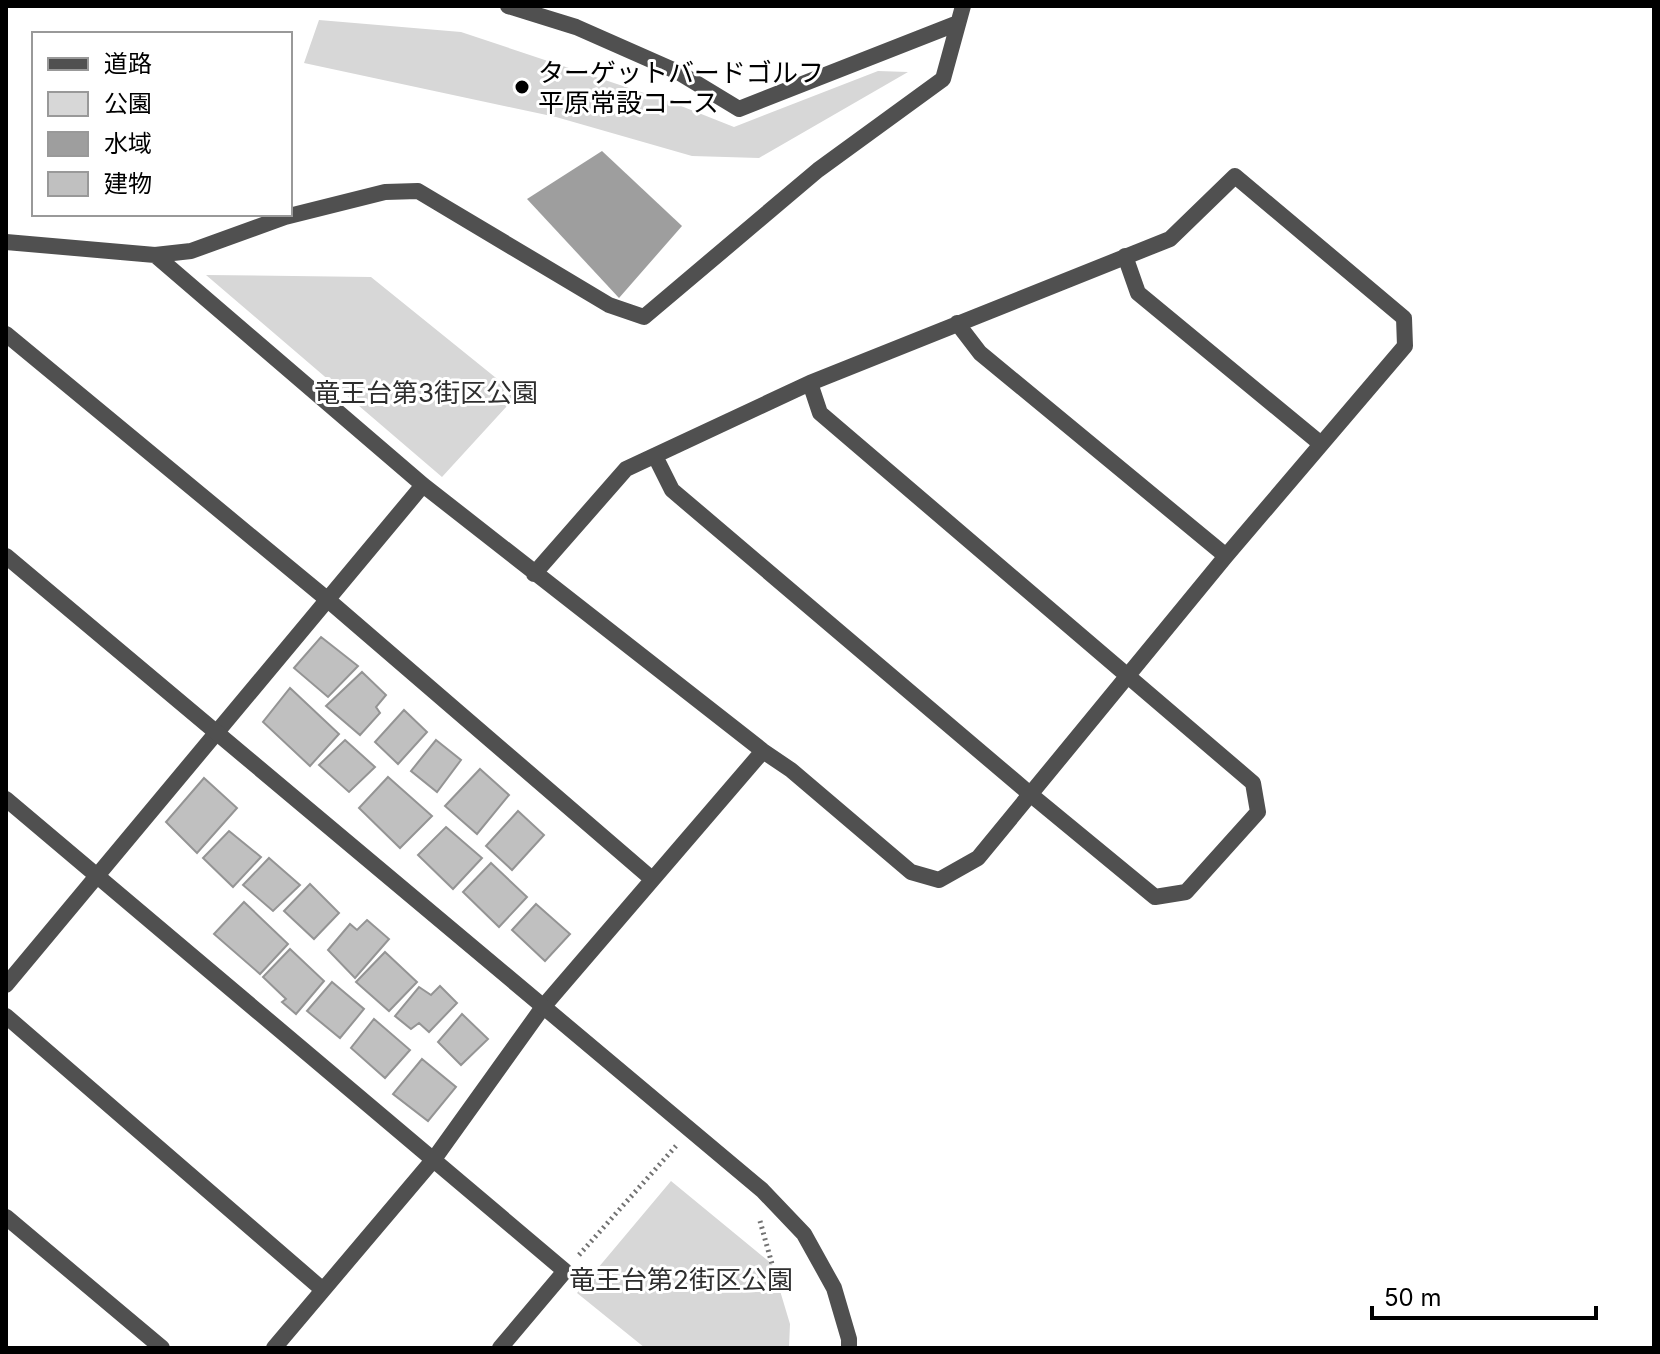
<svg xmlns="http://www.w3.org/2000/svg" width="1660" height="1354" font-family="Inter,'Noto Sans JP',sans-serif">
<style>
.green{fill:#d7d7d7}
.water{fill:#9e9e9e}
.building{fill:#c0c0c0;stroke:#949494;stroke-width:2}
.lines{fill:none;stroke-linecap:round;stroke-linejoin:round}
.path{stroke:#727272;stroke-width:5;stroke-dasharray:2 4;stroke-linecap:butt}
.minor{stroke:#505050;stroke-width:16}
.tertiary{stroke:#505050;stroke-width:16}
.poi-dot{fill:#000;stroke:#fff;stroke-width:3}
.labels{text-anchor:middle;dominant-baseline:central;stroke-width:6;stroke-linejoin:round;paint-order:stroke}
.poi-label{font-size:26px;fill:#000;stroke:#fff;text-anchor:start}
.park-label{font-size:26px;fill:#2e2e2e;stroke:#fff}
</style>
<rect width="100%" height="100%" fill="#fff"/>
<path class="green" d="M 319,20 L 461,32 L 671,102 L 734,127 L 878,71 L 908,72 L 759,158 L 692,156 L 556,117 L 304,63 Z
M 206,275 L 371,277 L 517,395 L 442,477 Z
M 671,1181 L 772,1264 L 790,1324 L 789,1348 L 645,1348 L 577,1293 Z"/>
<path class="water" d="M 602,151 L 682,226 L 619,298 L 527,199 Z"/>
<path class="building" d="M 321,637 L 358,666 L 328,697 L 294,668 Z
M 362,672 L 386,695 L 376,707 L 380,713 L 360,735 L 326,706 Z
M 290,688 L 339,734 L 310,766 L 263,722 Z
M 404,710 L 427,732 L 398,764 L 375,742 Z
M 345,740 L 375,767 L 349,792 L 319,765 Z
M 436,740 L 461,760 L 437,792 L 411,771 Z
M 480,769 L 509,795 L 477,834 L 445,806 Z
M 388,777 L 432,816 L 400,848 L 359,808 Z
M 204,778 L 237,808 L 197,853 L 166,822 Z
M 518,811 L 544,835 L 512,870 L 486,846 Z
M 446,827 L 482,858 L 453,889 L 418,855 Z
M 229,831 L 261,857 L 233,887 L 203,858 Z
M 269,858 L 300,885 L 273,911 L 243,885 Z
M 491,863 L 527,897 L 499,927 L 463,892 Z
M 310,884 L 339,913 L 314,939 L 284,911 Z
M 244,902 L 288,944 L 260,974 L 214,934 Z
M 536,904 L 570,934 L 545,961 L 512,930 Z
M 367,920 L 389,939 L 355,978 L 328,950 L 350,924 L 357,930 Z
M 290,949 L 324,981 L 296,1014 L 282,1002 L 286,999 L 263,977 Z
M 385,952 L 417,982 L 389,1011 L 356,982 Z
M 332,982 L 364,1009 L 340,1038 L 307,1011 Z
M 440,986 L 457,1003 L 429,1032 L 419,1023 L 411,1029 L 395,1016 L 419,987 L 431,995 Z
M 462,1014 L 488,1039 L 461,1065 L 438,1042 Z
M 374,1019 L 410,1050 L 385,1078 L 351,1048 Z
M 422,1059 L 456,1087 L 428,1121 L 393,1094 Z"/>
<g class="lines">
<path class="path" d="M 760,1221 L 772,1264
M 579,1255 L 676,1146"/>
<path class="minor" d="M 508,6 L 576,27 L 678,72 L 739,109 L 958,23
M 6,242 L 155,255 L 423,485 L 763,751 L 791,770 L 911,872 L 939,880 L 978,858 L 1226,556 L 1405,346 L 1404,318 L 1235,176 L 1170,239 L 810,383 L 626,469 L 534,574
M 155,255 L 191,251 L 285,217 L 385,192 L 418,191 L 609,305 L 644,317 L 818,170 L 943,79 L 963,6
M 1125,256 L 1138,293 L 1321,444
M 957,323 L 980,353 L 1226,556
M 6,334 L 328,600 L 652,879
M 655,456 L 672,490 L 1030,794 L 1155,897 L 1186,892 L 1258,812 L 1253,783 L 820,413 L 810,383
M 6,799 L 565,1271 L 500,1348
M 6,985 L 423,485
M 6,1016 L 323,1290
M 6,1217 L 162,1348
M 274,1348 L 434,1159 L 543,1007 L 763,751"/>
<path class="tertiary" d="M 6,556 L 762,1190 L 804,1234 L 834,1288 L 849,1339 L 849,1348"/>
</g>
<circle class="poi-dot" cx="522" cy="87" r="8"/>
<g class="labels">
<g class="poi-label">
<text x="538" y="72">ターゲットバードゴルフ<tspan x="538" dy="30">平原常設コース</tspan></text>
</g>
<g class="park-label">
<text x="426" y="392">竜王台第3街区公園</text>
<text x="681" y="1279">竜王台第2街区公園</text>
</g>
</g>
<rect width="1660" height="1354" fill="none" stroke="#000000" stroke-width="16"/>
<rect x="32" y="32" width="260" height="184" fill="#ffffff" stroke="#999999" stroke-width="2"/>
<rect x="48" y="58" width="40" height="12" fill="#505050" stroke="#999999" stroke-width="2"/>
<text x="104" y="72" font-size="24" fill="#000000">道路</text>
<rect x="48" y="92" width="40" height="24" fill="#d7d7d7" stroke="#999999" stroke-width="2"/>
<text x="104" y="112" font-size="24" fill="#000000">公園</text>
<rect x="48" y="132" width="40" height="24" fill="#9e9e9e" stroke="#999999" stroke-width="2"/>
<text x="104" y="152" font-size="24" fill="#000000">水域</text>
<rect x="48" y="172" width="40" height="24" fill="#c0c0c0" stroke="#999999" stroke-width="2"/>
<text x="104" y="192" font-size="24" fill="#000000">建物</text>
<path d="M1372 1306v12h224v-12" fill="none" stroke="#000000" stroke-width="4"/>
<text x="1384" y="1306" font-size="24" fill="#000000" stroke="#ffffff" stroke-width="6" paint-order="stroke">50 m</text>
</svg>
